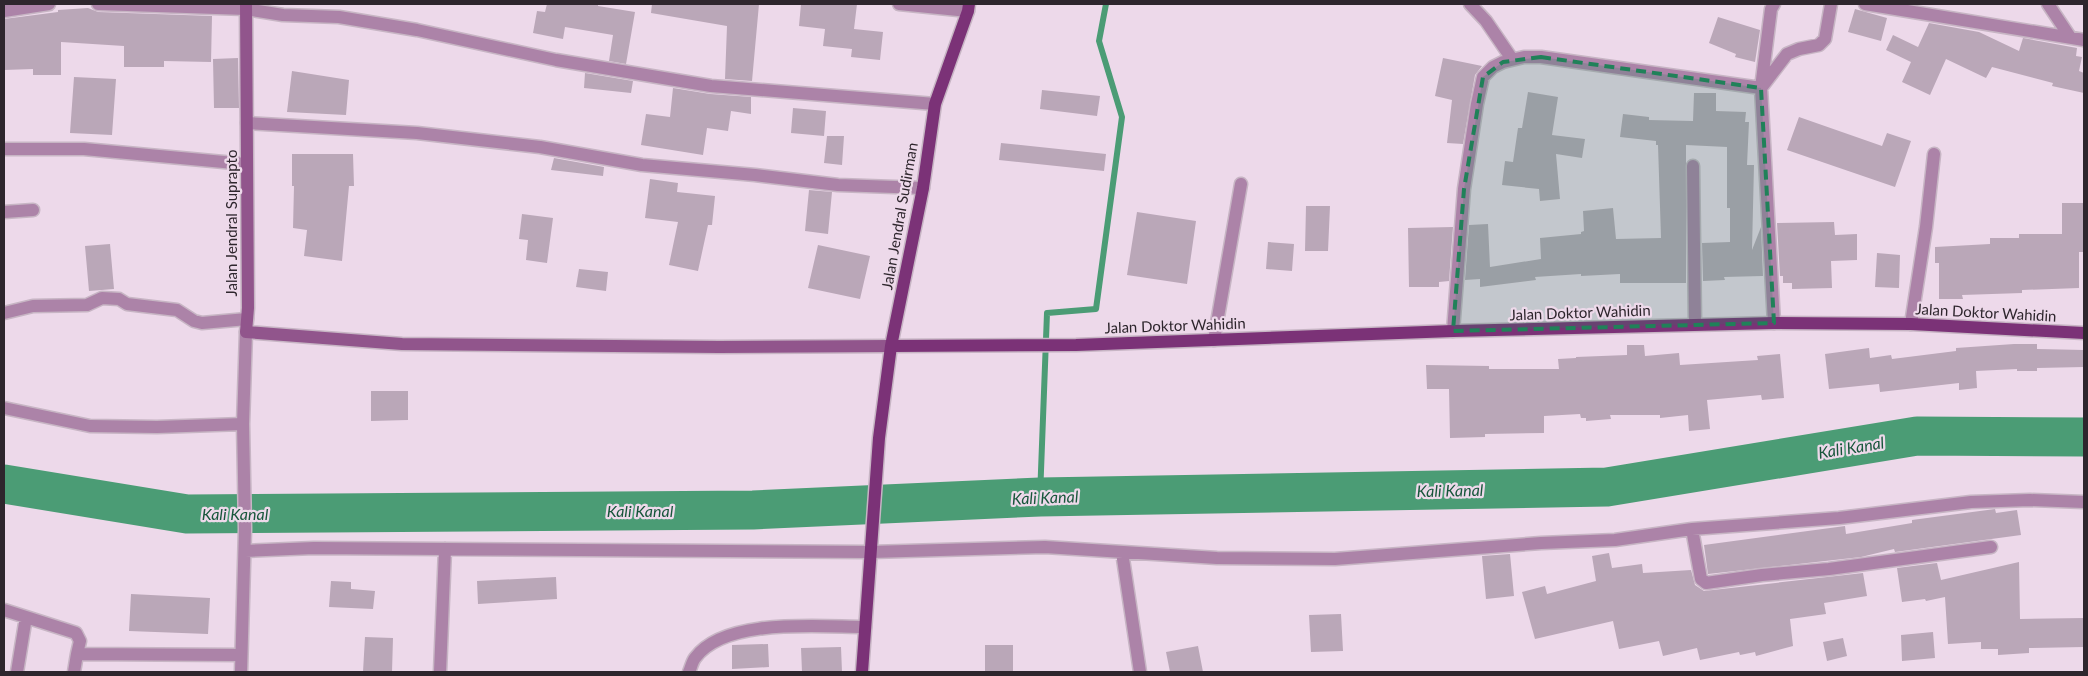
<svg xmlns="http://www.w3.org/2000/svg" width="2088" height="676" font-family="Lato,sans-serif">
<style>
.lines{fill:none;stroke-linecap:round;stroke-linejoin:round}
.stream{stroke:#4b9c75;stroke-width:6}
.river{stroke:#4b9c75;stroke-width:39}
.building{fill:#baa7b8}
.minor-casing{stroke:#c7b5c4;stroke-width:15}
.secondary-casing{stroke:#c7b5c4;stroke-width:15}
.primary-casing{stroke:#c7b5c4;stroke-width:15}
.minor{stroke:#ac83a8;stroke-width:12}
.secondary{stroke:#91558c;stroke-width:12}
.primary{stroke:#7b3277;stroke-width:12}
.marked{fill:#208159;fill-opacity:0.2;stroke:#208159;stroke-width:4;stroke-dasharray:10 6;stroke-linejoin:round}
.labels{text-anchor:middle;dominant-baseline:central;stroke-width:4.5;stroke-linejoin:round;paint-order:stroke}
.street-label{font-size:15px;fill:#2e262d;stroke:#edd9ea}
.water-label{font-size:16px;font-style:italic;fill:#17563b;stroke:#edd9ea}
</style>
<rect width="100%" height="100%" fill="#edd9ea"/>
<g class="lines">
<path class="stream" d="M 1040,497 L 1047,313 L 1096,309 L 1122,117 L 1099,41 L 1106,4"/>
<path class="river" d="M 4,484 L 187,514 L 753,510 L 1040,497 L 1607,487 L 1917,436 L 2084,437"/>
</g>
<path class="building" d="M 547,4 L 598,4 L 598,6 L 635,12 L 626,64 L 609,61 L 613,35 L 565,27 L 563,39 L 533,33 L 537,11 L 545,12 Z
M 652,4 L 759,4 L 752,81 L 725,79 L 727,26 L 651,13 Z
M 801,4 L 857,4 L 854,29 L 883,32 L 880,60 L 851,57 L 852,49 L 823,46 L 825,29 L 799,26 Z
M 88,8 L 98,12 L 212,16 L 211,62 L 164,61 L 164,67 L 124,67 L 124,46 L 61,42 L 61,75 L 33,75 L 33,69 L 4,70 L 4,19 L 58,12 L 58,10 Z
M 1855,9 L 1887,18 L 1881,41 L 1848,32 Z
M 1718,17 L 1760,30 L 1755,62 L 1735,57 L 1736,54 L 1709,43 Z
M 1929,23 L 1979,32 L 2019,51 L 2023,38 L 2077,48 L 2076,56 L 2082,57 L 2079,71 L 2084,73 L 2084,93 L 2052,86 L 2053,83 L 1992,67 L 1986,78 L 1946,59 L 1930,95 L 1902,82 L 1911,62 L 1886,50 L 1893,35 L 1918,47 Z
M 238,58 L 239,108 L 214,108 L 213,59 Z
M 1443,58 L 1482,66 L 1475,75 L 1463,144 L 1447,143 L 1452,100 L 1435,96 Z
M 292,71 L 349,80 L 346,115 L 287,112 Z
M 585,73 L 633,81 L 631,93 L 584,88 Z
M 74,77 L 116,79 L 112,135 L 70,133 Z
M 673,88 L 710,94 L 751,97 L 751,114 L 731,111 L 728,131 L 707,128 L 703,155 L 641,145 L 646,114 L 670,117 Z
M 1042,90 L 1100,96 L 1097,116 L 1040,109 Z
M 1528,92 L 1558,97 L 1552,135 L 1585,139 L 1582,158 L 1556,154 L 1560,199 L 1540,201 L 1539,189 L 1502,185 L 1505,161 L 1513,162 L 1518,128 L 1522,128 Z
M 1694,93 L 1716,93 L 1716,111 L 1746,112 L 1745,122 L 1749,122 L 1747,165 L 1754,165 L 1752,250 L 1761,227 L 1763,276 L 1724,277 L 1725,280 L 1703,281 L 1702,243 L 1730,242 L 1730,208 L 1727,208 L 1727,147 L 1686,145 L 1686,283 L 1620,283 L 1620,274 L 1581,276 L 1581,274 L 1535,277 L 1536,280 L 1480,287 L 1480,279 L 1465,280 L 1469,225 L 1488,224 L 1490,267 L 1541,259 L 1540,238 L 1581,234 L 1581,232 L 1584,231 L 1583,211 L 1613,208 L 1616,239 L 1661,238 L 1658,145 L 1656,145 L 1656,141 L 1620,137 L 1623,114 L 1649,117 L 1649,120 L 1693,121 Z
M 793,108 L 826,111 L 824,136 L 791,133 Z
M 1799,117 L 1882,146 L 1887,133 L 1911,141 L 1895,187 L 1787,150 Z
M 827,136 L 844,136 L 842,165 L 824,163 Z
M 1001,143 L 1106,154 L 1104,171 L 999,160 Z
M 292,154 L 353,154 L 354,186 L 349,186 L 342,261 L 304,256 L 307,230 L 293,228 L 294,186 L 292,186 Z
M 554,158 L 604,167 L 603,176 L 551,170 Z
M 650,179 L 678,183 L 677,192 L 715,196 L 712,225 L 708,225 L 698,271 L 669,265 L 678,222 L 645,218 Z
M 809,190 L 832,192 L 828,234 L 805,231 Z
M 2062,203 L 2084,203 L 2084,252 L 2079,252 L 2079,288 L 2022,290 L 2022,293 L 1962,295 L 1963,299 L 1939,299 L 1939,263 L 1935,263 L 1935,247 L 1990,244 L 1990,238 L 2019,238 L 2019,234 L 2062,234 Z
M 1306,206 L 1330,206 L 1328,251 L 1305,251 Z
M 1137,212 L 1196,221 L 1187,284 L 1127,275 Z
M 522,214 L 553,218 L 547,263 L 526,260 L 528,240 L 519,239 Z
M 1834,222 L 1835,235 L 1857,234 L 1857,260 L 1831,261 L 1832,288 L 1792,289 L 1792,283 L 1783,283 L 1783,276 L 1780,276 L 1777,223 Z
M 1453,227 L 1449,281 L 1439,282 L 1439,287 L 1409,287 L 1408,228 Z
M 1268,242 L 1294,244 L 1292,271 L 1266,269 Z
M 110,244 L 114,289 L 89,291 L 85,246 Z
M 818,245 L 870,256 L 860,299 L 808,288 Z
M 1877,253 L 1900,255 L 1899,288 L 1875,287 Z
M 579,269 L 608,272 L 606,291 L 576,287 Z
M 2014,344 L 2037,344 L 2037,349 L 2084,350 L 2084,367 L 2037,368 L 2037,371 L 2017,371 L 2017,369 L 1976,371 L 1977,388 L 1959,390 L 1959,383 L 1880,392 L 1879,384 L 1829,389 L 1825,354 L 1869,348 L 1870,358 L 1891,355 L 1892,359 L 1956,351 L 1956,348 Z
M 1627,345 L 1644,345 L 1645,356 L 1679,353 L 1680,365 L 1758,360 L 1757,356 L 1780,354 L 1784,398 L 1762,400 L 1761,395 L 1707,400 L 1710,429 L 1689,431 L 1688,415 L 1660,418 L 1660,415 L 1610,415 L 1611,419 L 1586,421 L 1586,418 L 1581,418 L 1580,414 L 1544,416 L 1544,433 L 1485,434 L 1485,437 L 1450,438 L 1449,389 L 1427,389 L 1426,365 L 1489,366 L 1489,369 L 1559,369 L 1558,359 L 1576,358 L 1576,357 L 1627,355 Z
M 371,391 L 408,391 L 408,420 L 371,421 Z
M 1995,509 L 1996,513 L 2017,510 L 2021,535 L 1895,552 L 1894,549 L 1861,557 L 1708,574 L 1704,545 L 1845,526 L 1846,534 L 1912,523 L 1912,520 Z
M 1609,553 L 1612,568 L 1642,564 L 1643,573 L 1691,570 L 1695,585 L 1704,591 L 1863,573 L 1867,596 L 1824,603 L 1826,614 L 1790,619 L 1793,646 L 1756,656 L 1755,652 L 1740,655 L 1739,652 L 1700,660 L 1697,648 L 1663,656 L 1659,641 L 1619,649 L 1613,621 L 1535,639 L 1522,592 L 1545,586 L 1547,594 L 1596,581 L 1592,556 Z
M 1510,554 L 1514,596 L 1486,599 L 1482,556 Z
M 2019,562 L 2020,619 L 2084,618 L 2084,647 L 2029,648 L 2029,653 L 1998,655 L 1998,649 L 1981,649 L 1981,642 L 1948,644 L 1945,597 L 1926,601 L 1925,599 L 1902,602 L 1897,568 L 1937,563 L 1941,580 Z
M 556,577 L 557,599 L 478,604 L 477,581 Z
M 331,581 L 351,582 L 351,589 L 375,591 L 373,609 L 329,607 Z
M 131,594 L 210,598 L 208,634 L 129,631 Z
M 1341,614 L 1343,651 L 1311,652 L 1309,615 Z
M 1933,632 L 1935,658 L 1902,661 L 1901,635 Z
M 365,637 L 393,638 L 392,672 L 363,672 Z
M 1843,638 L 1847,656 L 1827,661 L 1823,642 Z
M 768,644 L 769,667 L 732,669 L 732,645 Z
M 985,645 L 1013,645 L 1013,672 L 985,672 Z
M 1198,646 L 1203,672 L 1170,672 L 1166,652 Z
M 841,647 L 842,672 L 802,672 L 801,648 Z"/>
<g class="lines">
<g class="minor-casing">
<path id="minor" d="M 98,4 L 246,9 L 283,15 L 339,17 L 417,30 L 556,60 L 711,86 L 935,104
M 899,4 L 968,11
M 1470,4 L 1486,21 L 1512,59
M 1774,4 L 1771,9 L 1761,88 L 1774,323
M 1865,4 L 2084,40
M 2048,4 L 2070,37
M 4,11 L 49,4
M 247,123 L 417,133 L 540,147 L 642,165 L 755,175 L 838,185 L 923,188
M 4,149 L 84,149 L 245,164
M 1693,166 L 1695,324
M 4,212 L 33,210
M 4,313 L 33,306 L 87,305 L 102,298 L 119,299 L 127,304 L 177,310 L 194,321 L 202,323 L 247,319
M 1911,324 L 1926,227 L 1934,154
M 1453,331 L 1464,189 L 1477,104 L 1483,77 L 1493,67 L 1503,62 L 1524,57 L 1541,57 L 1761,88 L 1787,54 L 1799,49 L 1819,45 L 1825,39 L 1831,4
M 1214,340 L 1241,184
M 4,408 L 90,426 L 157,427 L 243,424
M 1692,529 L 1701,579 L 1706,583 L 1762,575 L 1829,569 L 1991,547
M 245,551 L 314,548 L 871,552 L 1045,547 L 1217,558 L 1335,559 L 1541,543 L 1615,540 L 1692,529 L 1839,518 L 1971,502 L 2030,500 L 2084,502
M 1122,552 L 1140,672
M 4,610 L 76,633 L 80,641 L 77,654
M 17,672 L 26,617
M 74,672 L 77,654 L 241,655
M 241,672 L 245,529 L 243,424 L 246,332
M 440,672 L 445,549
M 689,672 C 691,668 692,662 695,658 C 725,617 820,627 865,627"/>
</g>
<g class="secondary-casing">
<path id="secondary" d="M 246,4 L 248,308 L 246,332 L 402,344 L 719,347 L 891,346"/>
</g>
<g class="primary-casing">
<path id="primary" d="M 891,346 L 1076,345 L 1453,331 L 1774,323 L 1911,324 L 2084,333
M 862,672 L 879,438 L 891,346 L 923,188 L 935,104 L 968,11 L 969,4"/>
</g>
<use href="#minor" class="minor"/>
<use href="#secondary" class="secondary"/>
<use href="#primary" class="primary"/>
</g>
<path class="marked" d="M 1541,57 L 1761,88 L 1774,323 L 1453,331 L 1464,189 L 1483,77 L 1503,62 Z"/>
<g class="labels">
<g class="street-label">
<text transform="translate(899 216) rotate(-80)">Jalan Jendral Sudirman</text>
<text transform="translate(231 223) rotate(-90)">Jalan Jendral Suprapto</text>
<text transform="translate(1580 312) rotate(-2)">Jalan Doktor Wahidin</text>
<text transform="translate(1986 312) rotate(3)">Jalan Doktor Wahidin</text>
<text transform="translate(1175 325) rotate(-2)">Jalan Doktor Wahidin</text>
</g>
<g class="water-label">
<text transform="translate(1851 447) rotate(-9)">Kali Kanal</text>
<text transform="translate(1450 490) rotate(-1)">Kali Kanal</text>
<text transform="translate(1045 497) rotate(-2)">Kali Kanal</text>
<text x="640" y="510">Kali Kanal</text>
<text x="235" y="513">Kali Kanal</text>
</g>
</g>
<rect width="2088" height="676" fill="none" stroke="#2e262d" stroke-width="10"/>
</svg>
